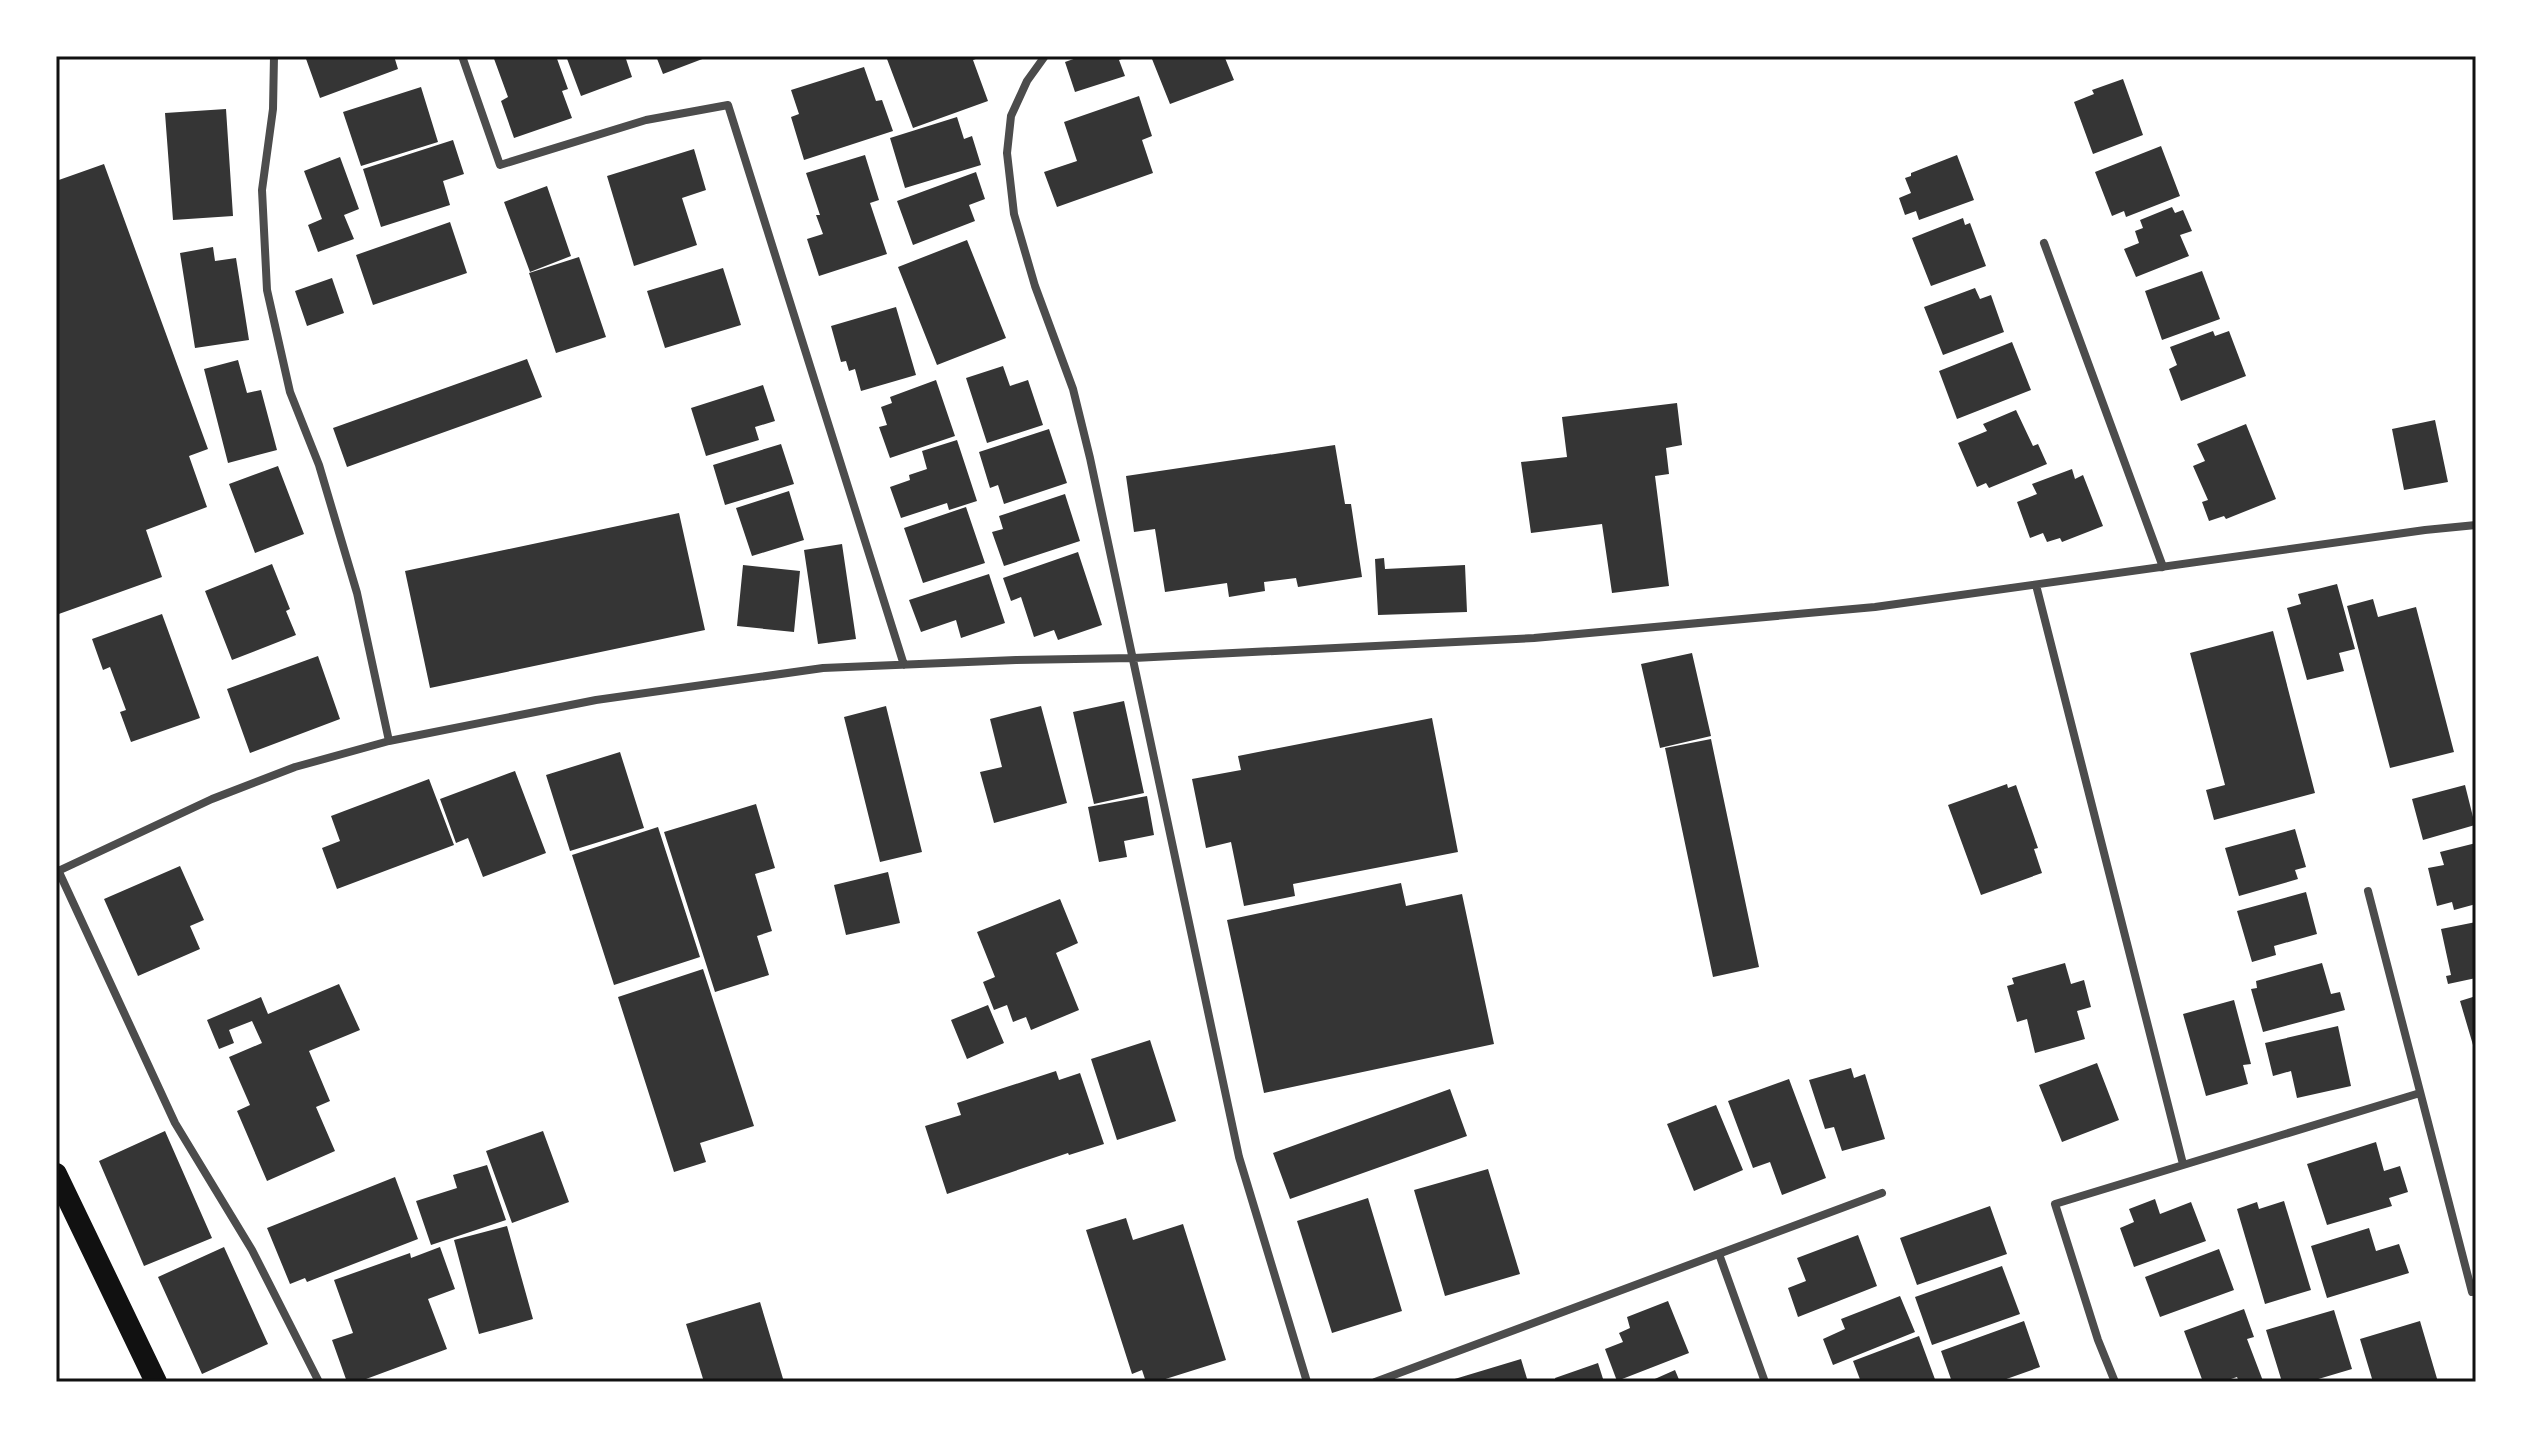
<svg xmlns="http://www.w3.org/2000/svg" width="2532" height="1438" font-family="Jost,sans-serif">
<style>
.building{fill:#353535}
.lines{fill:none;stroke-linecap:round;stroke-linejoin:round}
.minor{stroke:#4c4c4c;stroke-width:8}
.trunk{stroke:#111;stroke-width:22}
.neatline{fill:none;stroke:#111;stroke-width:3}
</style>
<rect width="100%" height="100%" fill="#fff"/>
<path class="building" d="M 305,56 L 394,56 L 398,69 L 320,98 Z
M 493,56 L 556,56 L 568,89 L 562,91 L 572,118 L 514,138 L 501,101 L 508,97 Z
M 566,56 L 625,56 L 632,77 L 581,96 Z
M 656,56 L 705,56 L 705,58 L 663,74 Z
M 896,56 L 984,56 L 973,60 L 988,101 L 913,128 L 887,59 Z
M 1082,56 L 1130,56 L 1119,60 L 1125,76 L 1075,92 L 1065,62 Z
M 1161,56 L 1231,56 L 1225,58 L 1234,80 L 1170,104 L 1152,59 Z
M 864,67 L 876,101 L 882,100 L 893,131 L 804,160 L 791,117 L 799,114 L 791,90 Z
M 2123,79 L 2143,135 L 2093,154 L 2074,102 L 2094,94 L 2092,90 Z
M 421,87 L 438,142 L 361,166 L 343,112 Z
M 1139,96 L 1152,136 L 1142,140 L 1153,173 L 1057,207 L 1044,172 L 1077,161 L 1064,122 Z
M 226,109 L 233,216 L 173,220 L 165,113 Z
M 957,117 L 964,139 L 972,136 L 981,165 L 905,188 L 890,138 Z
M 453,140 L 464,174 L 443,181 L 450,205 L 381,227 L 363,169 Z
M 2161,146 L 2180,196 L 2126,217 L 2124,211 L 2112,216 L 2095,172 Z
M 694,149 L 706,190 L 682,198 L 697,245 L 634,266 L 607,176 Z
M 865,155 L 879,200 L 870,203 L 887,254 L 819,276 L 807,239 L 823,234 L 816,215 L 820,215 L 806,173 Z
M 1957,155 L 1974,200 L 1919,220 L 1916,211 L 1905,215 L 1899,198 L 1911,193 L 1905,178 L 1911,176 L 1911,173 Z
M 340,157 L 359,209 L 344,215 L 354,239 L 318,252 L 308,225 L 322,219 L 304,171 Z
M 104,164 L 208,449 L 189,456 L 207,507 L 146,530 L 162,577 L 56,615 L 56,181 Z
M 976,172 L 985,199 L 969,205 L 975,221 L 913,245 L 897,201 Z
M 547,186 L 571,256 L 530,272 L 504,202 Z
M 2172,207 L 2175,213 L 2183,210 L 2192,231 L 2180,235 L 2189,256 L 2136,277 L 2124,249 L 2139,243 L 2135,231 L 2143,228 L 2140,220 Z
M 1963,218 L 1965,225 L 1970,223 L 1986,266 L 1931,286 L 1912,238 Z
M 450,222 L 467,273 L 373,305 L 356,255 Z
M 967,240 L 1006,338 L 937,365 L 898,267 Z
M 213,247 L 215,261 L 236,258 L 249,340 L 195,348 L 180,253 Z
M 579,257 L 606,337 L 556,353 L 529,273 Z
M 723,268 L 741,325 L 665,348 L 647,291 Z
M 2202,271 L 2220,319 L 2162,340 L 2145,291 Z
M 332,278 L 344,313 L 307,326 L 295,291 Z
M 1975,288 L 1980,299 L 1991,295 L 2004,332 L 1943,355 L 1924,307 Z
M 896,307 L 916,375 L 861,391 L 855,369 L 849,371 L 846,361 L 841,362 L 831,326 Z
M 2213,331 L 2215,336 L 2229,331 L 2246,376 L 2181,401 L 2169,369 L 2177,365 L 2170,347 Z
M 2012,342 L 2031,390 L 1957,419 L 1939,371 Z
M 527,359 L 542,397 L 347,467 L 333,428 Z
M 238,360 L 247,393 L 261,390 L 277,450 L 228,463 L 204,369 Z
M 1003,366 L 1010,386 L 1028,380 L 1043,425 L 987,443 L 966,378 Z
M 936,380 L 955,436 L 890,458 L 879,427 L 887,425 L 881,407 L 892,403 L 890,397 Z
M 763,385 L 775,421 L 755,427 L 759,440 L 706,456 L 691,408 Z
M 1677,403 L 1682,445 L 1666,448 L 1669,474 L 1655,476 L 1669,586 L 1612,593 L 1602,524 L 1531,533 L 1521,462 L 1567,457 L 1562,417 Z
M 2016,410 L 2033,446 L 2038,444 L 2047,464 L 1989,488 L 1986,483 L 1977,487 L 1958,443 L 1987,431 L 1983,424 Z
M 2435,420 L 2448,482 L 2404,490 L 2392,429 Z
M 2246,424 L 2276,499 L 2226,519 L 2224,516 L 2209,521 L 2202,502 L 2208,500 L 2193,466 L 2205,461 L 2197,444 Z
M 1049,429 L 1067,483 L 1004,504 L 998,485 L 990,488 L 979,452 Z
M 957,440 L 977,501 L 949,510 L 947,503 L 901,518 L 890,487 L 910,480 L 909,475 L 927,469 L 922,451 Z
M 781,444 L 794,484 L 725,505 L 713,465 Z
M 1335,445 L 1345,504 L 1351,504 L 1362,577 L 1298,587 L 1296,578 L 1264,582 L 1265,591 L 1229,597 L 1227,583 L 1165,592 L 1155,529 L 1134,532 L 1126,476 Z
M 278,466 L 304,534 L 255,553 L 229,484 Z
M 2072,469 L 2075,479 L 2083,475 L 2103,526 L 2062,542 L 2060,538 L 2047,542 L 2043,533 L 2030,538 L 2017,502 L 2037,494 L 2032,484 Z
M 789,491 L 804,540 L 752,556 L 736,508 Z
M 1065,494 L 1080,541 L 1004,566 L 992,532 L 1003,529 L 999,516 Z
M 966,507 L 985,563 L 923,583 L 904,528 Z
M 679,513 L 705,630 L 430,688 L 405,571 Z
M 842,544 L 856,639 L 818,644 L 804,550 Z
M 1078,552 L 1102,625 L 1058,640 L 1054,630 L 1034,637 L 1021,597 L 1011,601 L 1003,578 Z
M 1384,558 L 1385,569 L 1465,565 L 1467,612 L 1378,615 L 1375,559 Z
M 272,564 L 290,609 L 286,611 L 296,635 L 232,660 L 205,591 Z
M 743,565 L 800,571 L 794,632 L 737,626 Z
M 989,574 L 1005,623 L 961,638 L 956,620 L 921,632 L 909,600 Z
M 2337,584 L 2355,649 L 2339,653 L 2344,671 L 2307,680 L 2287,608 L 2301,604 L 2298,594 Z
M 2373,599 L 2378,617 L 2416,607 L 2454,752 L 2390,768 L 2347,606 Z
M 162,614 L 200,718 L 131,742 L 120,712 L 126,710 L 110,667 L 103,670 L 92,639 Z
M 2273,631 L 2315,793 L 2214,820 L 2206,790 L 2225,785 L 2190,653 Z
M 1692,653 L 1711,736 L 1660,748 L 1641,664 Z
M 318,656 L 340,719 L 250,753 L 227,689 Z
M 1124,701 L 1144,793 L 1094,804 L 1073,712 Z
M 886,706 L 922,852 L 880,862 L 844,717 Z
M 1041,706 L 1067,803 L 994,823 L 980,772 L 1002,767 L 990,719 Z
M 1432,718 L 1458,852 L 1293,884 L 1295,896 L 1244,906 L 1231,842 L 1206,848 L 1192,779 L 1241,770 L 1238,756 Z
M 1711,739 L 1759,967 L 1713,977 L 1665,748 Z
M 620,752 L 644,828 L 570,851 L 546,775 Z
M 515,771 L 546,853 L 483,877 L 468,838 L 456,843 L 440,799 Z
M 429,779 L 454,845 L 337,889 L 322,848 L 340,841 L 331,816 Z
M 2007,784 L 2008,788 L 2016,785 L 2038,848 L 2034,849 L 2042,873 L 1981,895 L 1948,805 Z
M 2465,785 L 2475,825 L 2423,840 L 2412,799 Z
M 1147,796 L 1154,835 L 1124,841 L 1127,857 L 1099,862 L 1088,807 Z
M 756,804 L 775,868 L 755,874 L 772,931 L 757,936 L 769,975 L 715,992 L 664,832 Z
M 658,827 L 700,957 L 614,985 L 572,855 Z
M 2295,829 L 2306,867 L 2295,870 L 2298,879 L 2239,896 L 2225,848 Z
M 2476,843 L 2476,904 L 2454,910 L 2452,902 L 2437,906 L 2428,868 L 2444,865 L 2440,852 Z
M 180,866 L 204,920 L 190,926 L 200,949 L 138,976 L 104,899 Z
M 888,872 L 900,923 L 846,935 L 834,885 Z
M 1401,883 L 1406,906 L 1462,894 L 1494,1044 L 1264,1093 L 1227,920 Z
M 2306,892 L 2317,934 L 2274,946 L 2276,955 L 2252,962 L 2237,911 Z
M 1060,899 L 1078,943 L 1056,953 L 1079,1010 L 1031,1030 L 1026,1017 L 1013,1022 L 1007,1005 L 994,1010 L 983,982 L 995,977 L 977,932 Z
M 2476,922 L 2476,978 L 2448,984 L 2446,976 L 2451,975 L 2441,929 Z
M 2065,963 L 2071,984 L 2084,980 L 2091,1007 L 2077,1011 L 2085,1039 L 2035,1053 L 2027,1019 L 2017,1022 L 2007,986 L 2014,984 L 2012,978 Z
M 2322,963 L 2331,994 L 2340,992 L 2345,1010 L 2263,1032 L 2251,989 L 2257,988 L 2256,981 Z
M 703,969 L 754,1126 L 700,1143 L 706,1162 L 674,1172 L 618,997 Z
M 339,984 L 360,1030 L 309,1051 L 330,1101 L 316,1107 L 335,1151 L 267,1181 L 237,1111 L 250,1105 L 229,1057 L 262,1043 L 252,1021 L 229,1030 L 234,1043 L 219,1049 L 207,1020 L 261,997 L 268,1014 Z
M 2476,996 L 2476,1045 L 2473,1045 L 2460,1001 Z
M 2234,1000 L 2251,1064 L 2243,1065 L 2248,1084 L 2206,1096 L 2183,1014 Z
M 988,1005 L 1004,1043 L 967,1059 L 951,1020 Z
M 2338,1026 L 2351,1086 L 2297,1098 L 2291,1071 L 2273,1076 L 2265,1043 Z
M 1150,1040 L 1176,1121 L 1117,1140 L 1091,1059 Z
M 2097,1063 L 2119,1120 L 2062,1142 L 2039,1085 Z
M 1851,1068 L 1854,1078 L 1865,1074 L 1885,1139 L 1842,1151 L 1834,1127 L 1825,1129 L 1809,1080 Z
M 1056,1071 L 1059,1080 L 1080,1073 L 1104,1144 L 1069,1155 L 1068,1153 L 947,1194 L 925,1126 L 961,1115 L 957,1103 Z
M 1789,1079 L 1826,1178 L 1782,1195 L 1770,1162 L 1753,1168 L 1728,1101 Z
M 1450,1089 L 1467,1136 L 1290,1199 L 1273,1153 Z
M 1716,1105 L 1743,1170 L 1694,1191 L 1667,1124 Z
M 165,1131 L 212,1238 L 144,1266 L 99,1161 Z
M 543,1131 L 569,1202 L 512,1223 L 486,1151 Z
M 2376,1142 L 2384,1171 L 2400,1166 L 2408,1192 L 2389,1198 L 2392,1206 L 2327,1225 L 2307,1164 Z
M 487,1165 L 506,1220 L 431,1245 L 416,1201 L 457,1188 L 453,1175 Z
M 1488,1169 L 1520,1274 L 1445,1296 L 1414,1190 Z
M 395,1177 L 418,1239 L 307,1282 L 305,1278 L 290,1284 L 267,1228 Z
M 1368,1198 L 1402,1311 L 1332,1333 L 1297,1221 Z
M 2155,1199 L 2160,1214 L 2191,1202 L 2206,1241 L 2134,1267 L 2120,1228 L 2134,1222 L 2129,1209 Z
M 2284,1201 L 2311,1290 L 2265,1304 L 2237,1209 L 2257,1202 L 2259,1209 Z
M 1990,1206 L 2007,1254 L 1917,1285 L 1900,1238 Z
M 1126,1218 L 1133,1240 L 1183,1224 L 1226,1360 L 1156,1382 L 1146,1382 L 1142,1370 L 1132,1374 L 1086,1230 Z
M 507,1226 L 533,1319 L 479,1334 L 454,1240 Z
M 2369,1228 L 2376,1251 L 2399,1244 L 2409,1273 L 2327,1298 L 2311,1246 Z
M 1858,1235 L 1877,1286 L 1798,1317 L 1788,1288 L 1806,1281 L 1797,1258 Z
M 224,1247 L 268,1344 L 202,1374 L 158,1277 Z
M 440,1247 L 455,1289 L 428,1299 L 447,1349 L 358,1382 L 347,1382 L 332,1340 L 353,1333 L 334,1280 L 410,1253 L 411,1258 Z
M 2219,1249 L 2234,1290 L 2160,1317 L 2145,1277 Z
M 2002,1266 L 2020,1314 L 1932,1345 L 1915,1297 Z
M 1900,1296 L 1915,1332 L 1833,1365 L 1823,1339 L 1845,1329 L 1841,1319 Z
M 1668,1301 L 1689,1353 L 1617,1381 L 1605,1349 L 1623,1342 L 1619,1333 L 1630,1328 L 1627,1317 Z
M 760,1302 L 784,1382 L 704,1382 L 686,1324 Z
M 2244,1309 L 2254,1337 L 2247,1339 L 2263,1381 L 2239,1382 L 2237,1377 L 2222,1382 L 2203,1382 L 2184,1331 Z
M 2334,1310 L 2352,1369 L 2315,1380 L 2316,1382 L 2282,1382 L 2266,1330 Z
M 2024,1321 L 2040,1367 L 1998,1382 L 1952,1382 L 1941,1351 Z
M 2420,1321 L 2438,1382 L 2373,1382 L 2360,1339 Z
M 1919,1336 L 1936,1382 L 1861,1382 L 1853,1361 Z
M 1521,1359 L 1528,1382 L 1448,1382 L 1448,1381 Z
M 1598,1363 L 1604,1382 L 1556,1382 L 1555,1378 Z
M 1675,1370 L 1680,1382 L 1648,1382 Z"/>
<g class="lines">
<path class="minor" d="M 274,56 L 273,109 L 262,190 L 267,290 L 290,392 L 319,465 L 357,593 L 389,741
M 462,56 L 500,165 L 646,120 L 728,105 L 904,665
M 1045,56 L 1027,81 L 1011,116 L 1007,153 L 1014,214 L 1035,286 L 1073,389 L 1090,458 L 1239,1157 L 1307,1382
M 2044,243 L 2163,567
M 2036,585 L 2183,1164
M 58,870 L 175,1123 L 252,1250 L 319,1382
M 56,872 L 212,799 L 295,767 L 389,741 L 596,700 L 823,668 L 1016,660 L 1134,658 L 1534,638 L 1875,607 L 2425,530 L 2476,525
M 2368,891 L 2472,1292
M 1719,1254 L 1765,1382
M 1375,1382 L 1882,1193
M 2115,1382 L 2098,1340 L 2055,1204 L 2420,1093"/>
<path class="trunk" d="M 56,1174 L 156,1382"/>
</g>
<rect width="2532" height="1438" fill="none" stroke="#ffffff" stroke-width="116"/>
<rect x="58" y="58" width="2416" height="1322" class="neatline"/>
</svg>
